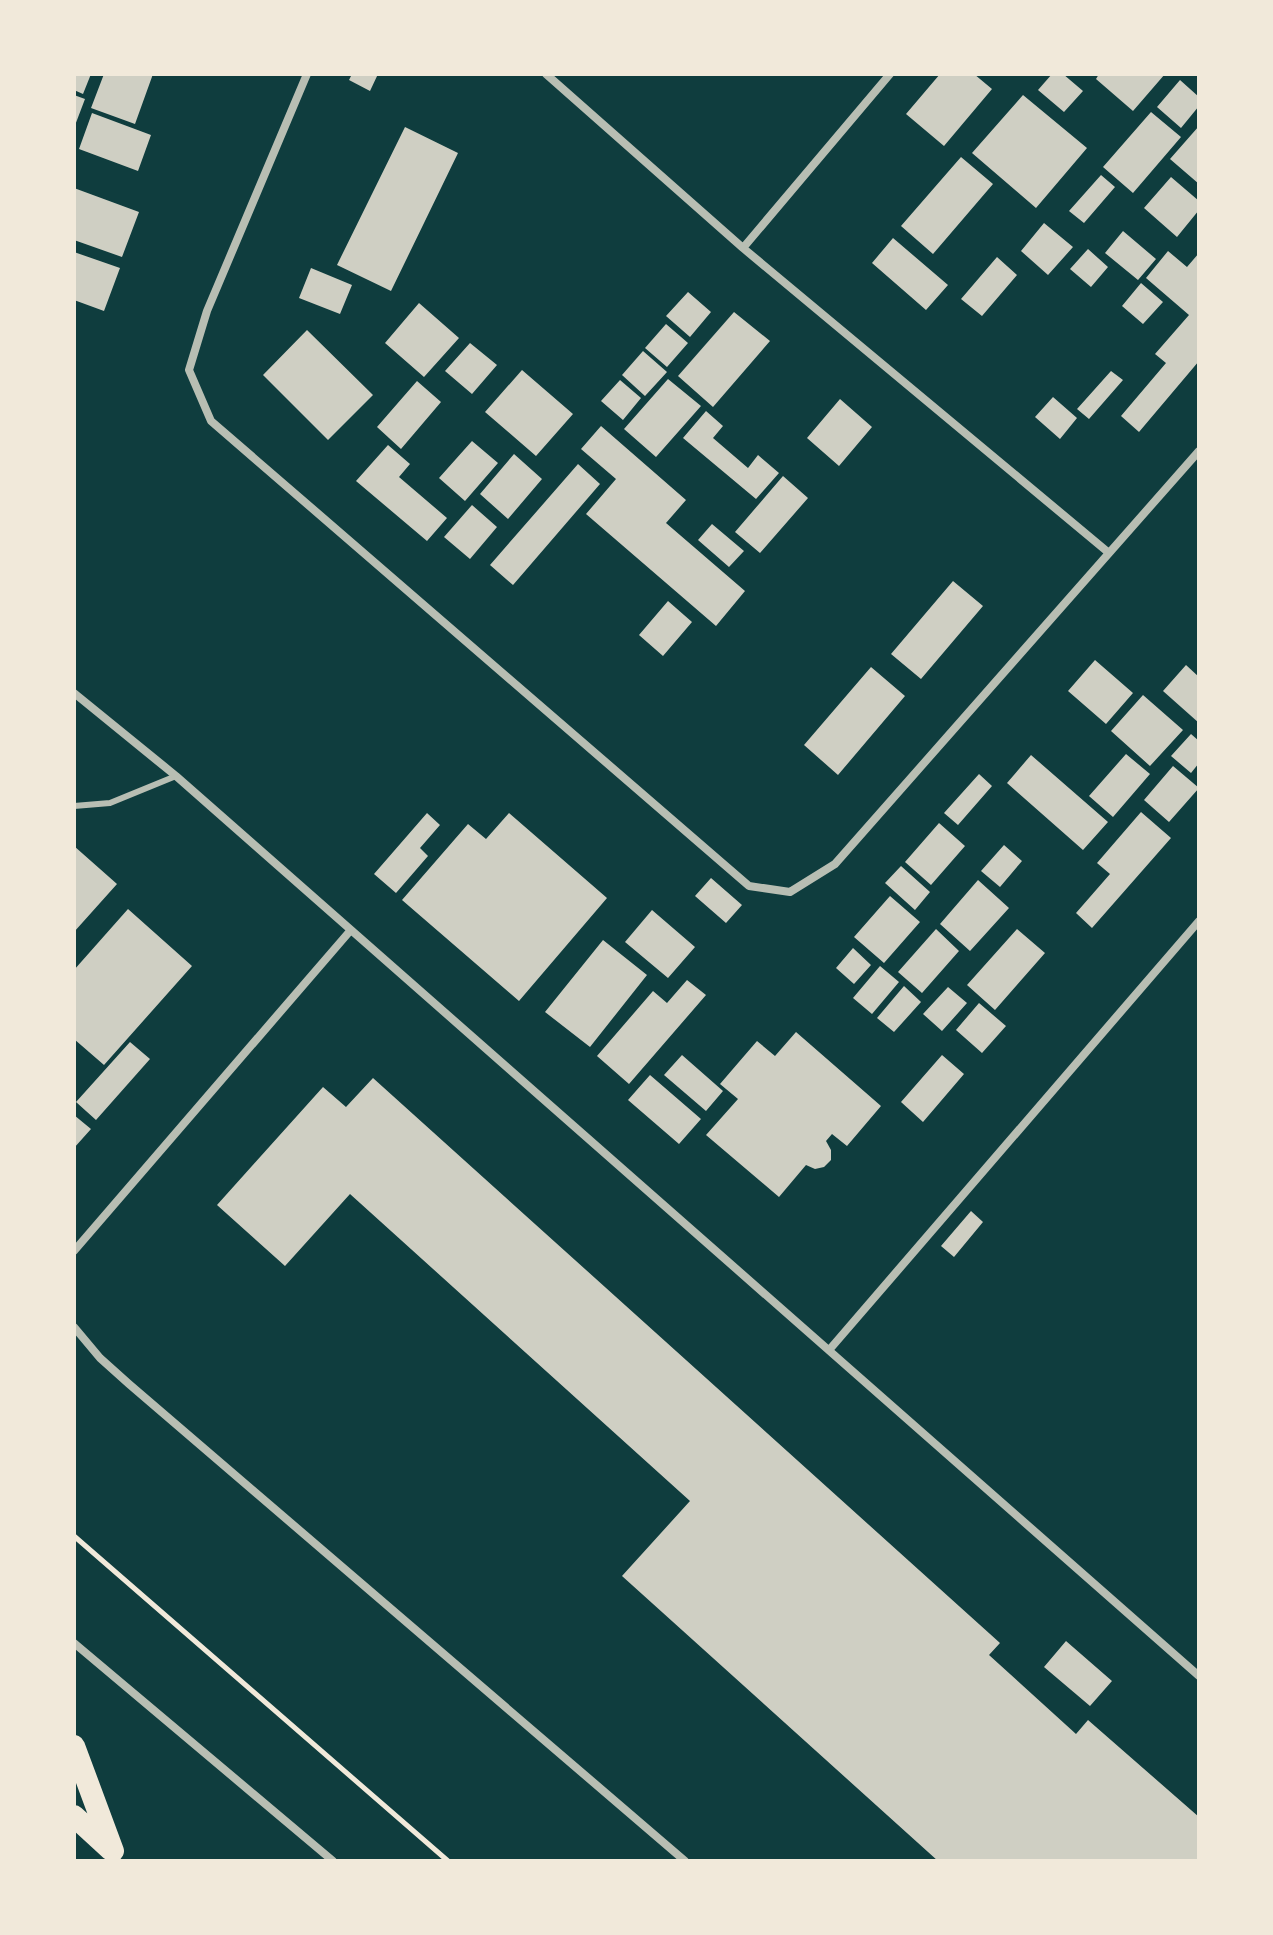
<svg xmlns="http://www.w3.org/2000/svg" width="1273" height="1935" font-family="'Fira Sans Condensed',sans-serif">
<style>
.building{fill:#cfcfc3}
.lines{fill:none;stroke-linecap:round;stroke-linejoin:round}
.path{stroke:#f1e9da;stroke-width:5}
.service{stroke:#b8beb3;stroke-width:6}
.minor{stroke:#b8beb3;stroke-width:8}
.trunk{stroke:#f1e9da;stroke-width:22}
</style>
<rect width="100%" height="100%" fill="#0f3d3e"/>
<path class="building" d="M 74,74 L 91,74 L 83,94 L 74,90 Z
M 104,74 L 153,74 L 135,124 L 91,108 Z
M 352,74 L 378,74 L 370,91 L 349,80 Z
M 940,74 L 974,74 L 992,89 L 944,146 L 906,114 Z
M 1052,74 L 1063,74 L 1083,91 L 1064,112 L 1038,90 Z
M 1099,74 L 1165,74 L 1133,111 L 1096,79 Z
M 1180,80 L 1199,97 L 1199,106 L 1181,128 L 1157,107 Z
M 74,95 L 85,99 L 74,128 Z
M 1023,95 L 1087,148 L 1036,208 L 972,153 Z
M 1151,112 L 1181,137 L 1133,193 L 1103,167 Z
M 92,113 L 151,135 L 138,171 L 79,149 Z
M 1199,126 L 1199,184 L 1170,159 Z
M 405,127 L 458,153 L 391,291 L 337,265 Z
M 961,157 L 993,184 L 933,254 L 901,226 Z
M 1101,175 L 1115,187 L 1084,223 L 1069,211 Z
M 1171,177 L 1199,201 L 1199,210 L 1177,237 L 1144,208 Z
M 74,188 L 139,212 L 122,257 L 74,240 Z
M 1044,223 L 1073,247 L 1048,275 L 1021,251 Z
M 1123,231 L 1156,259 L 1138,280 L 1105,253 Z
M 893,238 L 948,285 L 926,310 L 872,263 Z
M 1088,249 L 1108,267 L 1091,287 L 1070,269 Z
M 1168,251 L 1187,267 L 1199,253 L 1199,361 L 1139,432 L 1121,416 L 1166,363 L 1155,354 L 1189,315 L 1146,278 Z
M 74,252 L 120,268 L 104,311 L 74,300 Z
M 997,257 L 1017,275 L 982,316 L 961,299 Z
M 311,268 L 352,285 L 340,314 L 299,298 Z
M 1141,283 L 1163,302 L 1143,324 L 1122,306 Z
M 688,292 L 711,312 L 690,337 L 666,316 Z
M 419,303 L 459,338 L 424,377 L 385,343 Z
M 734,312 L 770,341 L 713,407 L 678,376 Z
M 666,324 L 688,343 L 667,367 L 645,348 Z
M 307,330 L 373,395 L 328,440 L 263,375 Z
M 470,343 L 497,365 L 472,394 L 445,371 Z
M 643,351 L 667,372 L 645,396 L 622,375 Z
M 522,370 L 573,414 L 536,456 L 485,412 Z
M 1111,371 L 1123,380 L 1089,419 L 1077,409 Z
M 668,379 L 701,406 L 656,457 L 624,429 Z
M 620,380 L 641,398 L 623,420 L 601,401 Z
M 417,381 L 441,402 L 401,449 L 377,427 Z
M 1053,397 L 1077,418 L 1060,439 L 1035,417 Z
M 840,399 L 872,427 L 839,466 L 807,438 Z
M 706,411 L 723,426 L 713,438 L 748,468 L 758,455 L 779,473 L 756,499 L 683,438 Z
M 601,426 L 686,500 L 666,523 L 745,591 L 716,626 L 586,514 L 616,479 L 581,449 Z
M 472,441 L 498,463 L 465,501 L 439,478 Z
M 388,445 L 410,464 L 399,477 L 447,518 L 427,541 L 356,481 Z
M 514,454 L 542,479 L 508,519 L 480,494 Z
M 578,464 L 600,484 L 513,585 L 490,565 Z
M 783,476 L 808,498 L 760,553 L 735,532 Z
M 472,505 L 497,527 L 470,559 L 444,537 Z
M 712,524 L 744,551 L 729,567 L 698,540 Z
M 953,581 L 983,606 L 921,679 L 891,654 Z
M 668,601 L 692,622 L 663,656 L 639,635 Z
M 1095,660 L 1133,693 L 1106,724 L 1068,691 Z
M 1186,665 L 1199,677 L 1199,723 L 1163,691 Z
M 871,667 L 905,696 L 838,775 L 804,745 Z
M 1143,695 L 1183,730 L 1150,766 L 1111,731 Z
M 1191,734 L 1199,741 L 1199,763 L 1191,773 L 1171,756 Z
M 1126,754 L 1150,774 L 1113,817 L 1089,796 Z
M 1031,755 L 1108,822 L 1083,850 L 1007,783 Z
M 1173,766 L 1199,788 L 1169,822 L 1144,800 Z
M 979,774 L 992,786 L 958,825 L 944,813 Z
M 1141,812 L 1171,838 L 1092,928 L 1076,913 L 1110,874 L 1097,863 Z
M 427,813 L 440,825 L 420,848 L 428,856 L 396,893 L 374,874 Z
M 509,813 L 607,898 L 519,1001 L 402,900 L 468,824 L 486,839 Z
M 939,823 L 965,846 L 931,885 L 905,862 Z
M 1004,845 L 1022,861 L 1000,887 L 981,871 Z
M 74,846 L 117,884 L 74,932 Z
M 901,866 L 930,892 L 915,910 L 885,883 Z
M 711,878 L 742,905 L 726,923 L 695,896 Z
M 978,880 L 1009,908 L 970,951 L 940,924 Z
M 890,896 L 920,922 L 884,963 L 854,937 Z
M 128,909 L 192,966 L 104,1065 L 74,1039 L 74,970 Z
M 652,910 L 695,947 L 668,978 L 625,942 Z
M 936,929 L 959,951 L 922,993 L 898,972 Z
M 1017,929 L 1045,953 L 995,1010 L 967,985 Z
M 603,940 L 647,975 L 590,1047 L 545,1012 Z
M 853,948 L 871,965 L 854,984 L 836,968 Z
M 880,966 L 899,982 L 872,1014 L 853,998 Z
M 687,980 L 706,995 L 629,1084 L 597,1056 L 653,991 L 667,1003 Z
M 904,986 L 921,1002 L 894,1032 L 877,1018 Z
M 948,987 L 967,1003 L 942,1031 L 923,1014 Z
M 979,1003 L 1006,1026 L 982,1053 L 956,1030 Z
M 796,1032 L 881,1106 L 847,1146 L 832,1134 L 826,1141 L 831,1150 L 831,1160 L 824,1167 L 815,1169 L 806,1165 L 779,1197 L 706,1135 L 738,1099 L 720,1084 L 757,1041 L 775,1056 Z
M 130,1042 L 150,1059 L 96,1120 L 76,1102 Z
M 682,1055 L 723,1091 L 706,1111 L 664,1075 Z
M 942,1055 L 964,1074 L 923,1122 L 901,1102 Z
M 650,1075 L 701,1119 L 679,1144 L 628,1100 Z
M 373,1078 L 1000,1643 L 989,1655 L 1076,1734 L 1088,1720 L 1199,1817 L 1199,1861 L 938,1861 L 622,1576 L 690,1501 L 350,1194 L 285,1266 L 217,1205 L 323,1087 L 346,1107 Z
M 74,1115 L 91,1129 L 74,1148 Z
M 971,1211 L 983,1222 L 954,1257 L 941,1246 Z
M 1066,1641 L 1112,1681 L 1090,1706 L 1044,1667 Z"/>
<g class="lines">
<path class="path" d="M 74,1536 L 448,1861"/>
<path class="service" d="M 74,806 L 110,803 L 176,776"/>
<path class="minor" d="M 307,74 L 207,311 L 189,370 L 211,421 L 749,886 L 790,892 L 835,864 L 1199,451
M 546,74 L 743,248 L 1109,553
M 743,248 L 890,74
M 74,693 L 176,776 L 1199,1676
M 74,1251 L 350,931
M 74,1327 L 100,1358 L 129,1384 L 685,1861
M 830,1349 L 1199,921
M 74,1643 L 333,1861"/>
<path class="trunk" d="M 74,1746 L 113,1851
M 74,1816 L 111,1850"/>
</g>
<rect width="1273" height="1935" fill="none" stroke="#f1e9da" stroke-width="152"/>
</svg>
